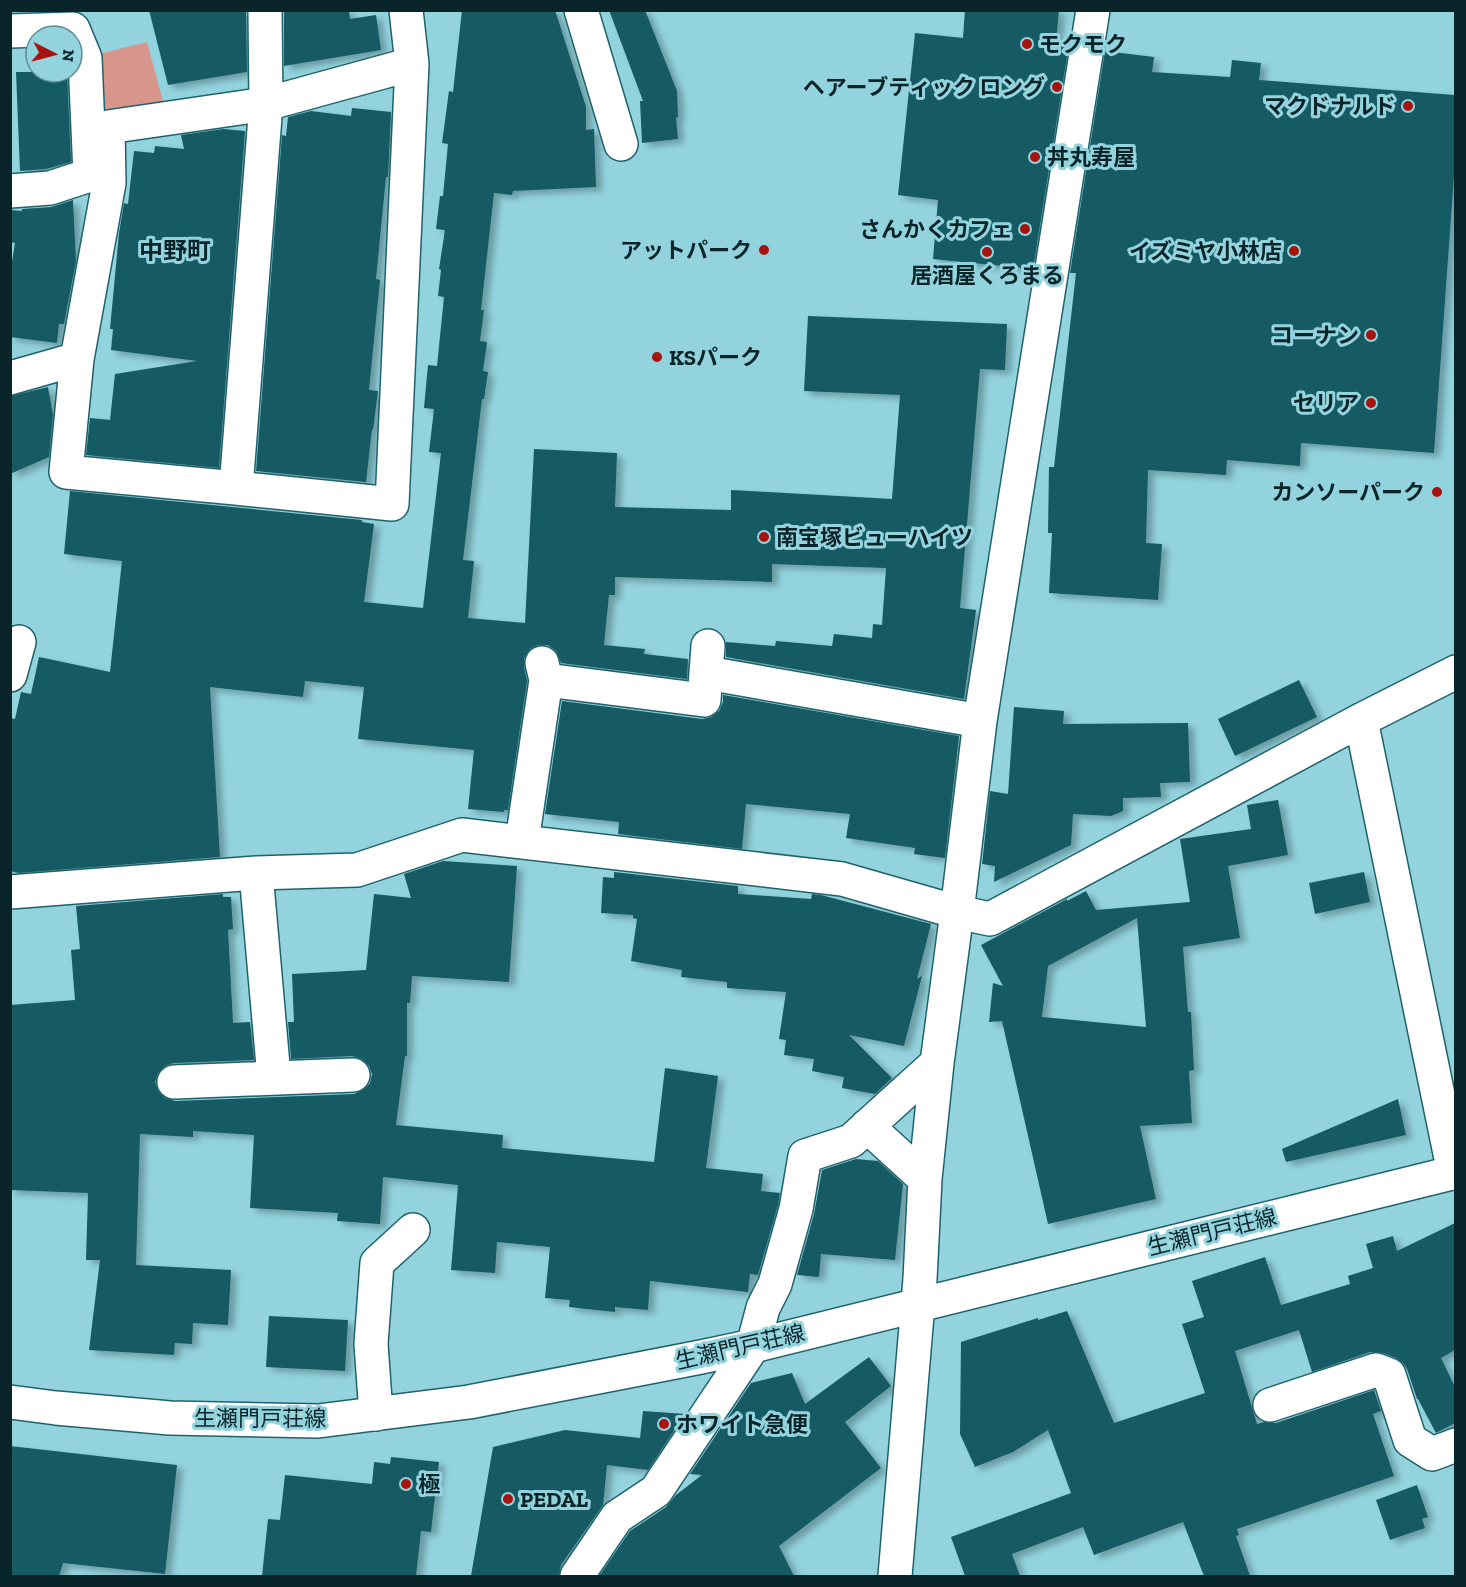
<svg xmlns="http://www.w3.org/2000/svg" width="1466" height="1587" font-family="'Zilla Slab','Noto Sans JP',serif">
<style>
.green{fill:#d8958b}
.building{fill:#145a64;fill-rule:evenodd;filter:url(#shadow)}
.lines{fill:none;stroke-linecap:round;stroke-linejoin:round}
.minor-casing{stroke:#1f626c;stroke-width:36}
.major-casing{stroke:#1f626c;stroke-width:36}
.minor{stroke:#fff;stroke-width:33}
.major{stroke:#fff;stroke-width:33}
.poi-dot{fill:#a7140d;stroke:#92d3de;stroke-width:2}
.labels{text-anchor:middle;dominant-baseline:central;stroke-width:6;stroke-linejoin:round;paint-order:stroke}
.poi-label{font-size:22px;font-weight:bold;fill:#0a252a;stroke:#92d3de;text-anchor:end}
.street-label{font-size:22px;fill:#0a252a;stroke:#92d3de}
.neighbourhood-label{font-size:24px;font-weight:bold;fill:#0a252a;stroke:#92d3de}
</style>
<defs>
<filter id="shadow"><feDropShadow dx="6" dy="4" stdDeviation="3" flood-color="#0004"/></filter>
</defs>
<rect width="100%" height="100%" fill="#92d3de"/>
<path class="green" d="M 147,42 L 163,101 L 105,111 L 99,54 Z"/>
<path class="building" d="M 149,10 L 246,10 L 247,72 L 168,85 Z
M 284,10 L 349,10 L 350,19 L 376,15 L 381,50 L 284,66 Z
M 462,10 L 555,10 L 586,107 L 586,130 L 594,129 L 596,187 L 513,191 L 512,195 L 494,193 L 481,310 L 484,310 L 480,341 L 487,342 L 483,371 L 488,372 L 484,399 L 482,399 L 463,560 L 474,561 L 468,618 L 525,623 L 534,449 L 617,453 L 615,507 L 731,510 L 731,490 L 892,499 L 900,395 L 804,391 L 808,316 L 1007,324 L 1005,370 L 980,369 L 960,608 L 976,610 L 964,699 L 726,657 L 726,642 L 775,646 L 776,641 L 832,646 L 834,634 L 872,638 L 873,624 L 882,625 L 886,568 L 772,564 L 772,582 L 615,577 L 615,595 L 609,595 L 604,645 L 645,649 L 644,654 L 688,659 L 687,679 L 561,663 L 556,651 L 548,645 L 538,645 L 530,649 L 524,658 L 524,667 L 527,681 L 508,810 L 504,810 L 504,812 L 468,809 L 474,750 L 358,739 L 364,687 L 305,681 L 303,697 L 210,687 L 220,857 L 19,873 L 10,871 L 10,718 L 15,719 L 21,692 L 31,694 L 39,657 L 110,672 L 122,561 L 64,554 L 70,491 L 362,520 L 362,522 L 374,524 L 364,602 L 423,608 L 441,453 L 429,452 L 434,409 L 424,408 L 428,365 L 437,366 L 444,297 L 438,296 L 441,270 L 439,269 L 445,230 L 436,229 L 440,196 L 443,196 L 448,144 L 442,143 L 449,91 L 453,92 Z
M 609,10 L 645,10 L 677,91 L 678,117 L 676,118 L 678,139 L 642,143 L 640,101 L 643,101 Z
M 965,10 L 1059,10 L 1056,42 L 1069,44 L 1033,269 L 933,259 L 938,200 L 898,195 L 915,33 L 963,38 Z
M 1105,51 L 1154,57 L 1152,72 L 1230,77 L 1232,60 L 1261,63 L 1259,80 L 1455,95 L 1455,162 L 1434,453 L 1301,443 L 1300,466 L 1227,460 L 1226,475 L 1148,470 L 1146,543 L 1162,544 L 1158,600 L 1049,593 L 1052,533 L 1048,533 L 1049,467 L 1054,467 L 1076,273 L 1070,273 Z
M 16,72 L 67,72 L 71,162 L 46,169 L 20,171 Z
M 352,108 L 391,112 L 388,177 L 386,177 L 376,279 L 380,280 L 369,390 L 378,391 L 373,430 L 372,429 L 366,482 L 256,471 L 282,135 L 286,136 L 288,117 L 311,111 L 351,116 Z
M 223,129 L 245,131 L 219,468 L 86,455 L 90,418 L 110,420 L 115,374 L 197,361 L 111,350 L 113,329 L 110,329 L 119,233 L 124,203 L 128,204 L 134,151 L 154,153 L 155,146 L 184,149 L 181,135 Z
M 73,200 L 76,261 L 64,324 L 59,324 L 57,343 L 10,337 L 10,274 L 15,243 L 10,242 L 10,210 L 22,211 L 22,209 L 51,207 Z
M 48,387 L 53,415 L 49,457 L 10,474 L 10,396 Z
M 1299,680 L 1317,717 L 1235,756 L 1218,719 Z
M 723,695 L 959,736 L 945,858 L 914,854 L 915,848 L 846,838 L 850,814 L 746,804 L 742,849 L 618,834 L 619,822 L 545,814 L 562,701 L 702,719 L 711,717 L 719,711 L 723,702 Z
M 1014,707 L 1064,711 L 1063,724 L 1188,723 L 1190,782 L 1160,783 L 1161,797 L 1123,798 L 1123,811 L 1111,816 L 1073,814 L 1071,845 L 994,882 L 995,866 L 982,864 L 990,791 L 1008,794 Z
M 1278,800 L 1288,855 L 1228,866 L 1240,938 L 1183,947 L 1188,1012 L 1191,1012 L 1194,1070 L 1189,1071 L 1192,1123 L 1140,1126 L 1156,1199 L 1048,1224 L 1002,1021 L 989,1022 L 993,983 L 1003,986 L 981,945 L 1067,899 L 1067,901 L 1086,891 L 1096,910 L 1190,902 L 1180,839 L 1251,829 L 1247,805 ZM 1137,918 L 1146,1027 L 1042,1017 L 1048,966 Z
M 443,861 L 517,866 L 509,982 L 412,976 L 410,1003 L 407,1003 L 407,1056 L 405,1056 L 396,1125 L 503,1135 L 502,1148 L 654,1162 L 665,1068 L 718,1076 L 706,1168 L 763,1174 L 761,1191 L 780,1193 L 778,1205 L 758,1275 L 750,1274 L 748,1292 L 650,1281 L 648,1310 L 615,1307 L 615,1312 L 569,1307 L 570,1300 L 545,1298 L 550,1247 L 497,1242 L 495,1273 L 451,1270 L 458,1185 L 383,1177 L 380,1224 L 337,1221 L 338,1213 L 250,1208 L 254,1135 L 193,1131 L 193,1137 L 140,1134 L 136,1265 L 231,1270 L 228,1325 L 193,1323 L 192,1344 L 175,1343 L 174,1355 L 89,1350 L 100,1260 L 86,1260 L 88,1193 L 10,1190 L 10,1005 L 75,1000 L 71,950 L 80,949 L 76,906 L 223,894 L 223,897 L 231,897 L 233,929 L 228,930 L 233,1023 L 250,1022 L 254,1060 L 173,1063 L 165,1066 L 158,1073 L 155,1082 L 158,1091 L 165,1098 L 175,1101 L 354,1094 L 363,1090 L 370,1083 L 372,1074 L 369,1066 L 362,1059 L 352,1056 L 291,1059 L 288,1022 L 294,1022 L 292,974 L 366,970 L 374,894 L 411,898 L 404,874 Z
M 614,872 L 738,886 L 738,894 L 811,899 L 812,894 L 821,895 L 931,924 L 917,979 L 922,976 L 904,1046 L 849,1035 L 892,1078 L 875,1094 L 842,1088 L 844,1077 L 812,1071 L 814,1059 L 784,1055 L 786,1040 L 779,1039 L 786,992 L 727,988 L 727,982 L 681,977 L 682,970 L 631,961 L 637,919 L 633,918 L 633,915 L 601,913 L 603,877 L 614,878 Z
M 1364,872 L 1370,902 L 1315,914 L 1309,883 Z
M 1398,1099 L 1406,1135 L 1286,1162 L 1282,1149 Z
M 856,1159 L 878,1161 L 903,1184 L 895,1260 L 821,1254 L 819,1277 L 797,1275 L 814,1214 L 822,1170 Z
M 1455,1223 L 1455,1350 L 1441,1358 L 1455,1387 L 1455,1423 L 1436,1433 L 1418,1399 L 1417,1399 L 1407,1369 L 1403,1363 L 1396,1358 L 1383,1353 L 1370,1352 L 1312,1372 L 1299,1330 L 1235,1351 L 1257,1424 L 1264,1422 L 1276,1423 L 1374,1390 L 1381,1411 L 1373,1414 L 1394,1476 L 1237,1529 L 1239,1535 L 1236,1536 L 1250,1576 L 1204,1576 L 1183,1522 L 1094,1555 L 1083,1527 L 1012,1554 L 1020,1576 L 965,1576 L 951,1537 L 1071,1493 L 1048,1430 L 1013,1452 L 975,1467 L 960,1434 L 961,1342 L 1038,1318 L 1038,1320 L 1067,1311 L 1114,1423 L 1205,1393 L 1182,1324 L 1204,1317 L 1192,1281 L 1265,1257 L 1281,1305 L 1350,1284 L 1348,1276 L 1373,1268 L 1366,1244 L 1393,1236 L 1397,1251 Z
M 269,1316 L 348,1320 L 345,1371 L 266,1367 Z
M 869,1357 L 891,1386 L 845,1422 L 881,1468 L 779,1546 L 794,1576 L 599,1576 L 630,1531 L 666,1507 L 676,1495 L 702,1475 L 690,1474 L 751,1383 L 792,1373 L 805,1404 Z
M 643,1411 L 685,1414 L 648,1470 L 607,1465 L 603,1505 L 561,1565 L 559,1576 L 471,1576 L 493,1447 L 565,1430 L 640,1438 Z
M 10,1446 L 177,1465 L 165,1574 L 63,1563 L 59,1576 L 10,1576 Z
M 391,1457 L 439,1462 L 431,1532 L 421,1531 L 416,1576 L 262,1576 L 268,1519 L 280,1520 L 285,1475 L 372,1484 L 374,1462 L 390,1464 Z
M 1417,1485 L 1428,1517 L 1422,1519 L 1425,1528 L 1390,1540 L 1376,1500 Z"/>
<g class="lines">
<g class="minor-casing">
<path id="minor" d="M 406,10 L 412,64 L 392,504 L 236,488 L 66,472 L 77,359 L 109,183 L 108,127 L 266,104 L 412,64
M 581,10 L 621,144
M 10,31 L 73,29 L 85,58 L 90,175 L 50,188 L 10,191
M 10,378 L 77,359
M 236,488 L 266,104 L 265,10
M 707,673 L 980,721
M 10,675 L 19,642
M 546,680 L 704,700 L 708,646
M 1361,720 L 1454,1173
M 522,841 L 546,680 L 542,663
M 256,873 L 274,1077
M 10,892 L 256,873 L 357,870 L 462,835 L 842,879 L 957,912 L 990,919 L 1361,720 L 1456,672
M 174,1082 L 353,1075
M 867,1126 L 925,1179
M 1270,1405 L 1376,1370 L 1389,1375 L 1410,1440 L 1432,1454 L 1456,1445
M 376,1414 L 371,1344 L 377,1263 L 413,1230
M 577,1576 L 617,1517 L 656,1491 L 753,1346 L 763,1308 L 775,1284 L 796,1209 L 805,1156 L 851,1141 L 937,1063
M 895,1576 L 920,1279 L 925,1179 L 937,1063 L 957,912 L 980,721 L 1093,10"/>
</g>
<g class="major-casing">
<path id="major" d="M 10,1402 L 56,1408 L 170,1418 L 318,1421 L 469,1402 L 701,1357 L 753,1346 L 1456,1172"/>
</g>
<use href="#minor" class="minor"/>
<use href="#major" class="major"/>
</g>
<g class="poi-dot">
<circle cx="1027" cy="44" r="6"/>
<circle cx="1057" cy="87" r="6"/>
<circle cx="1408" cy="106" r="6"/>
<circle cx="1035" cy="157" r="6"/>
<circle cx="1025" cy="229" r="6"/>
<circle cx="764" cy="250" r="6"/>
<circle cx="1294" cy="251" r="6"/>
<circle cx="987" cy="252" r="6"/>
<circle cx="1371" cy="335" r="6"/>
<circle cx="657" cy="357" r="6"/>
<circle cx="1371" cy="403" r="6"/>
<circle cx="1437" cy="492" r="6"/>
<circle cx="764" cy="537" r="6"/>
<circle cx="664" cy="1424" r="6"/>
<circle cx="406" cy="1484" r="6"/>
<circle cx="508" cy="1499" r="6"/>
</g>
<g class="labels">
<g class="poi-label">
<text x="1039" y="44" text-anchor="start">モクモク</text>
<text x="1045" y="87">ヘアーブティック ロング</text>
<text x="1396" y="106">マクドナルド</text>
<text x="1047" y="157" text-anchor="start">丼丸寿屋</text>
<text x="1013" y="229">さんかくカフェ</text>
<text x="752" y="250">アットパーク</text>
<text x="1282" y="251">イズミヤ小林店</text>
<text x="987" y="275" text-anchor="middle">居酒屋くろまる</text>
<text x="1359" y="335">コーナン</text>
<text x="669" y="357" text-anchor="start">KSパーク</text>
<text x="1359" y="403">セリア</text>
<text x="1425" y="492">カンソーパーク</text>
<text x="776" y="537" text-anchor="start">南宝塚ビューハイツ</text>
<text x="676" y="1424" text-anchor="start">ホワイト急便</text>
<text x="418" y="1484" text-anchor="start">極</text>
<text x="520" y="1499" text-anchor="start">PEDAL</text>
</g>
<g class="street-label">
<text transform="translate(1212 1232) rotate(-14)">生瀬門戸荘線</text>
<text transform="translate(740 1347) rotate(-13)">生瀬門戸荘線</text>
<text x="260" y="1418">生瀬門戸荘線</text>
</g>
<g class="neighbourhood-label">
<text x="175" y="250">中野町</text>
</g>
</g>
<rect width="1466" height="1587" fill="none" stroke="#0a252a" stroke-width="24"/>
<g transform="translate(54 54) rotate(96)"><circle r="28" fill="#92d3de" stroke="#5c8d96" stroke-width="1.5"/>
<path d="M0-4.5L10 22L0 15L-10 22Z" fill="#a7140d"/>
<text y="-9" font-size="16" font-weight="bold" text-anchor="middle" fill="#0a252a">N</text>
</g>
</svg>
